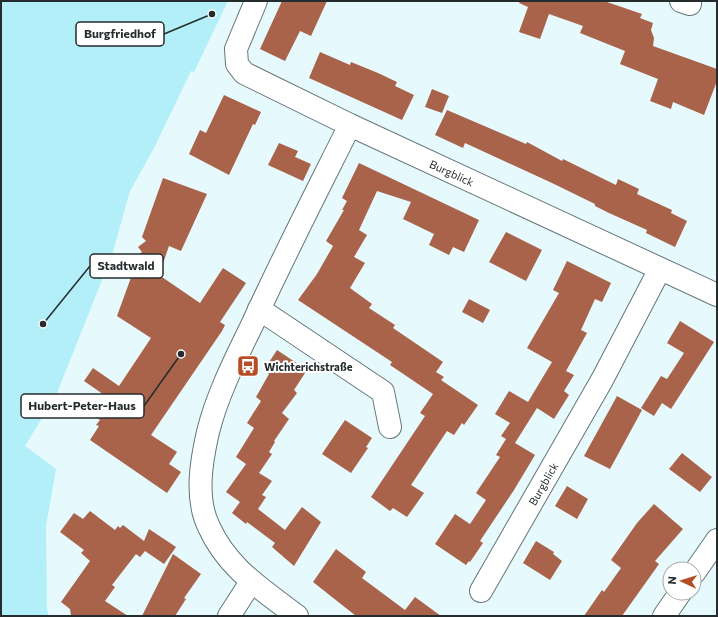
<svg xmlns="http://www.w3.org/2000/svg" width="718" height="617" font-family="Commissioner,sans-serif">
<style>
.green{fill:#b2eff8}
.building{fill:#a8634a}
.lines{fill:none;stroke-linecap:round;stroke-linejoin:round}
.minor-casing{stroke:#637577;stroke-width:24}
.minor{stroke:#fff;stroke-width:22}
.labels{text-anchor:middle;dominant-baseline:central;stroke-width:4;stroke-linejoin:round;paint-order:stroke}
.street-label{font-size:11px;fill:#252c2d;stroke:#fff}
.poi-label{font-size:11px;font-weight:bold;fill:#252c2d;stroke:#fff;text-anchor:start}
.leader{fill:none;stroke:#252c2d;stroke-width:1.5}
.callout-dot{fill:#252c2d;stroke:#fff;stroke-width:1.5}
.callout{fill:#fff;stroke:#252c2d;stroke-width:1.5}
.callout-label{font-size:12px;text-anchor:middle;font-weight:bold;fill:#252c2d}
</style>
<rect width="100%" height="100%" fill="#e6f9fc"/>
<path class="green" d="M 1,1 L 228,1 L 194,72 L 191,71 L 154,148 L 130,191 L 112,255 L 57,393 L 25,446 L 56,469 L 46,526 L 47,609 L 49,616 L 1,616 Z"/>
<path class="building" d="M 282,1 L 327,1 L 311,36 L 300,31 L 285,61 L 260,49 Z
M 520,1 L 604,1 L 642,14 L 640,18 L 653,23 L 651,30 L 654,38 L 653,46 L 717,69 L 717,81 L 704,115 L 673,102 L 671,109 L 650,101 L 658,79 L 620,64 L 625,51 L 580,33 L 583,26 L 549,14 L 540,39 L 519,32 L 528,7 L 519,3 Z
M 320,52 L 350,65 L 351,62 L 378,73 L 397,82 L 395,86 L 414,95 L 402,120 L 309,78 Z
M 432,89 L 449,96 L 442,113 L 425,107 Z
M 224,95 L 261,112 L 255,125 L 253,124 L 229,175 L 189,154 L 200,130 L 206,133 Z
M 447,110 L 526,144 L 527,142 L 562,161 L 563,159 L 616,185 L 618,179 L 639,189 L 637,194 L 672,210 L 671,213 L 687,221 L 675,247 L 646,233 L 647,230 L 609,213 L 595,206 L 595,204 L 552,183 L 465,143 L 463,148 L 435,135 Z
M 279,143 L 298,151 L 295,157 L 311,164 L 303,181 L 268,165 Z
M 359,163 L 479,220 L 464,252 L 453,247 L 449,255 L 429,245 L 434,234 L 403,219 L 411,202 L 377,191 L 359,230 L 367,235 L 354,257 L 365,263 L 350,288 L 372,304 L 369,308 L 395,325 L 393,328 L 443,362 L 436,372 L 444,377 L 441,380 L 478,405 L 464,425 L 462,423 L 454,435 L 447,431 L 411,485 L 424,493 L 407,517 L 393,508 L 390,511 L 371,497 L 425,416 L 420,413 L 433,394 L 390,365 L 392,362 L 298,300 L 317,274 L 333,246 L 326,241 L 344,210 L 342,210 L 347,201 L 342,198 Z
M 163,178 L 207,194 L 181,251 L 169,246 L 159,275 L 200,303 L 223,268 L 246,283 L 220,322 L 225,325 L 222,331 L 151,435 L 177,452 L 169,464 L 181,472 L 167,493 L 90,440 L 99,426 L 96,425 L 100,420 L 97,418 L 110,399 L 84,381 L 93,368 L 119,386 L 151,338 L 117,316 L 133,272 L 130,269 L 138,263 L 134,258 L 142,252 L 138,247 L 146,241 L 142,237 Z
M 506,232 L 542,250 L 526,281 L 489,262 Z
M 567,261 L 611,283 L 602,302 L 595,299 L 581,330 L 587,333 L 566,371 L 574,375 L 564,391 L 569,395 L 554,419 L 537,408 L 515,443 L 535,455 L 514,490 L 480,541 L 483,543 L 470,562 L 469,561 L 466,565 L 435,544 L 455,514 L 470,524 L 486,500 L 476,493 L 500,457 L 496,455 L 506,439 L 501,436 L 510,423 L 495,414 L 509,391 L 528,402 L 552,362 L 527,348 L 559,293 L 553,290 Z
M 469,299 L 490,310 L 483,323 L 462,312 Z
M 680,321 L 714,342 L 671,409 L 662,403 L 654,416 L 641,408 L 661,376 L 667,379 L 684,353 L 667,343 Z
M 277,350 L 307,370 L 294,390 L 297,393 L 282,413 L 289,419 L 274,441 L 275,442 L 269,452 L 272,454 L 259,473 L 272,481 L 262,495 L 266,497 L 258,509 L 285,530 L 302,507 L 321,522 L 294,566 L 272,547 L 275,543 L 247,522 L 246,524 L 232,513 L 240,502 L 226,492 L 246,464 L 236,457 L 254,428 L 247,423 L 261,401 L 256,397 L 269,374 L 264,370 Z
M 617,396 L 642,410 L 610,469 L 584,456 Z
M 345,420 L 372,438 L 366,447 L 368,448 L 351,473 L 322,454 Z
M 682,453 L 712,477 L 700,492 L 669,469 Z
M 567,486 L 588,499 L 577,519 L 555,506 Z
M 654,504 L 683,529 L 655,561 L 659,564 L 622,616 L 584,616 L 602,590 L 604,592 L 621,568 L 611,560 L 637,523 Z
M 90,511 L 115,530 L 118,526 L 120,528 L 123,525 L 144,541 L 149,529 L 176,547 L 164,564 L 145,551 L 140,557 L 136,554 L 112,585 L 115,587 L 105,601 L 128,616 L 71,616 L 70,609 L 61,602 L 90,561 L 81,553 L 84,550 L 60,532 L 74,513 L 83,519 Z
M 536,541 L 554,552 L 553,554 L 562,561 L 550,580 L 523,563 Z
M 336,549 L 366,572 L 362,578 L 405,610 L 415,597 L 441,616 L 356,616 L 313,582 Z
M 173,554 L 201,574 L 184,598 L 186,599 L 175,616 L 142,616 Z"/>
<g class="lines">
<g class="minor-casing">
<g id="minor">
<path id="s1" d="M 256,1 L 236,49 L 237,64 L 244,73 L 350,125 L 717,295"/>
<path d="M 681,1 L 690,4"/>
<path d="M 259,309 L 383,392 L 390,427"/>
<path d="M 694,573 L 717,540"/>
<path id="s2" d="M 481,591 L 602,380 L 660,269"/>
<path d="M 229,616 L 251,582"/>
<path d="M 297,616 C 262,589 228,569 209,527 C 195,499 201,462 208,432 C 217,395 236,358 253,323 C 283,257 317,191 350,125"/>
<path d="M 664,616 L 680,593"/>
</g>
</g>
<use href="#minor" class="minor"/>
</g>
<defs>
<g id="bus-square" transform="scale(1.15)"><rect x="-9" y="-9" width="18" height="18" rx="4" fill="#b54e26" stroke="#fff"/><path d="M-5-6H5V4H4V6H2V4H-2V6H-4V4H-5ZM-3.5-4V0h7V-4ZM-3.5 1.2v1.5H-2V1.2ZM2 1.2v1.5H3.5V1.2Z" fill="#fff"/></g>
</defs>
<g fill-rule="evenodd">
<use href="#bus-square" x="248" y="366"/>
</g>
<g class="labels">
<g class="street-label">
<text stroke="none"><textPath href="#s1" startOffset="309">Burgblick</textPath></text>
<text stroke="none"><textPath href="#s2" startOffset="124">Burgblick</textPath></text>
</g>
<g class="poi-label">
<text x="264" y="366">Wichterichstraße</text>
</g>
</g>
<path class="leader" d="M212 14L164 34M43 324L90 266M181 354L144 406"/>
<g class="callout-dot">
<circle cx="212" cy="14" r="4"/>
<circle cx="43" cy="324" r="4"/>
<circle cx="181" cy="354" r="4"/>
</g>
<g class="callout">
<rect x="76" y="22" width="88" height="24" rx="4"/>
<rect x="90" y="254" width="73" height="24" rx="4"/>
<rect x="21" y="394" width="123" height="24" rx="4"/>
</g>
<g class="callout-label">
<text x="120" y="38">Burgfriedhof</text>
<text x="126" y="270">Stadtwald</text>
<text x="82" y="410">Hubert-Peter-Haus</text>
</g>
<rect width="718" height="617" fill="none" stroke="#252c2d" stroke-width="4"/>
<g transform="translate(682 581) rotate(274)"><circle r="19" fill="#ffffff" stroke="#a8abab"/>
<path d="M0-3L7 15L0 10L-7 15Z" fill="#b54e26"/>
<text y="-6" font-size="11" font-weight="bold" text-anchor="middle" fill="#252c2d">N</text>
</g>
</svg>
